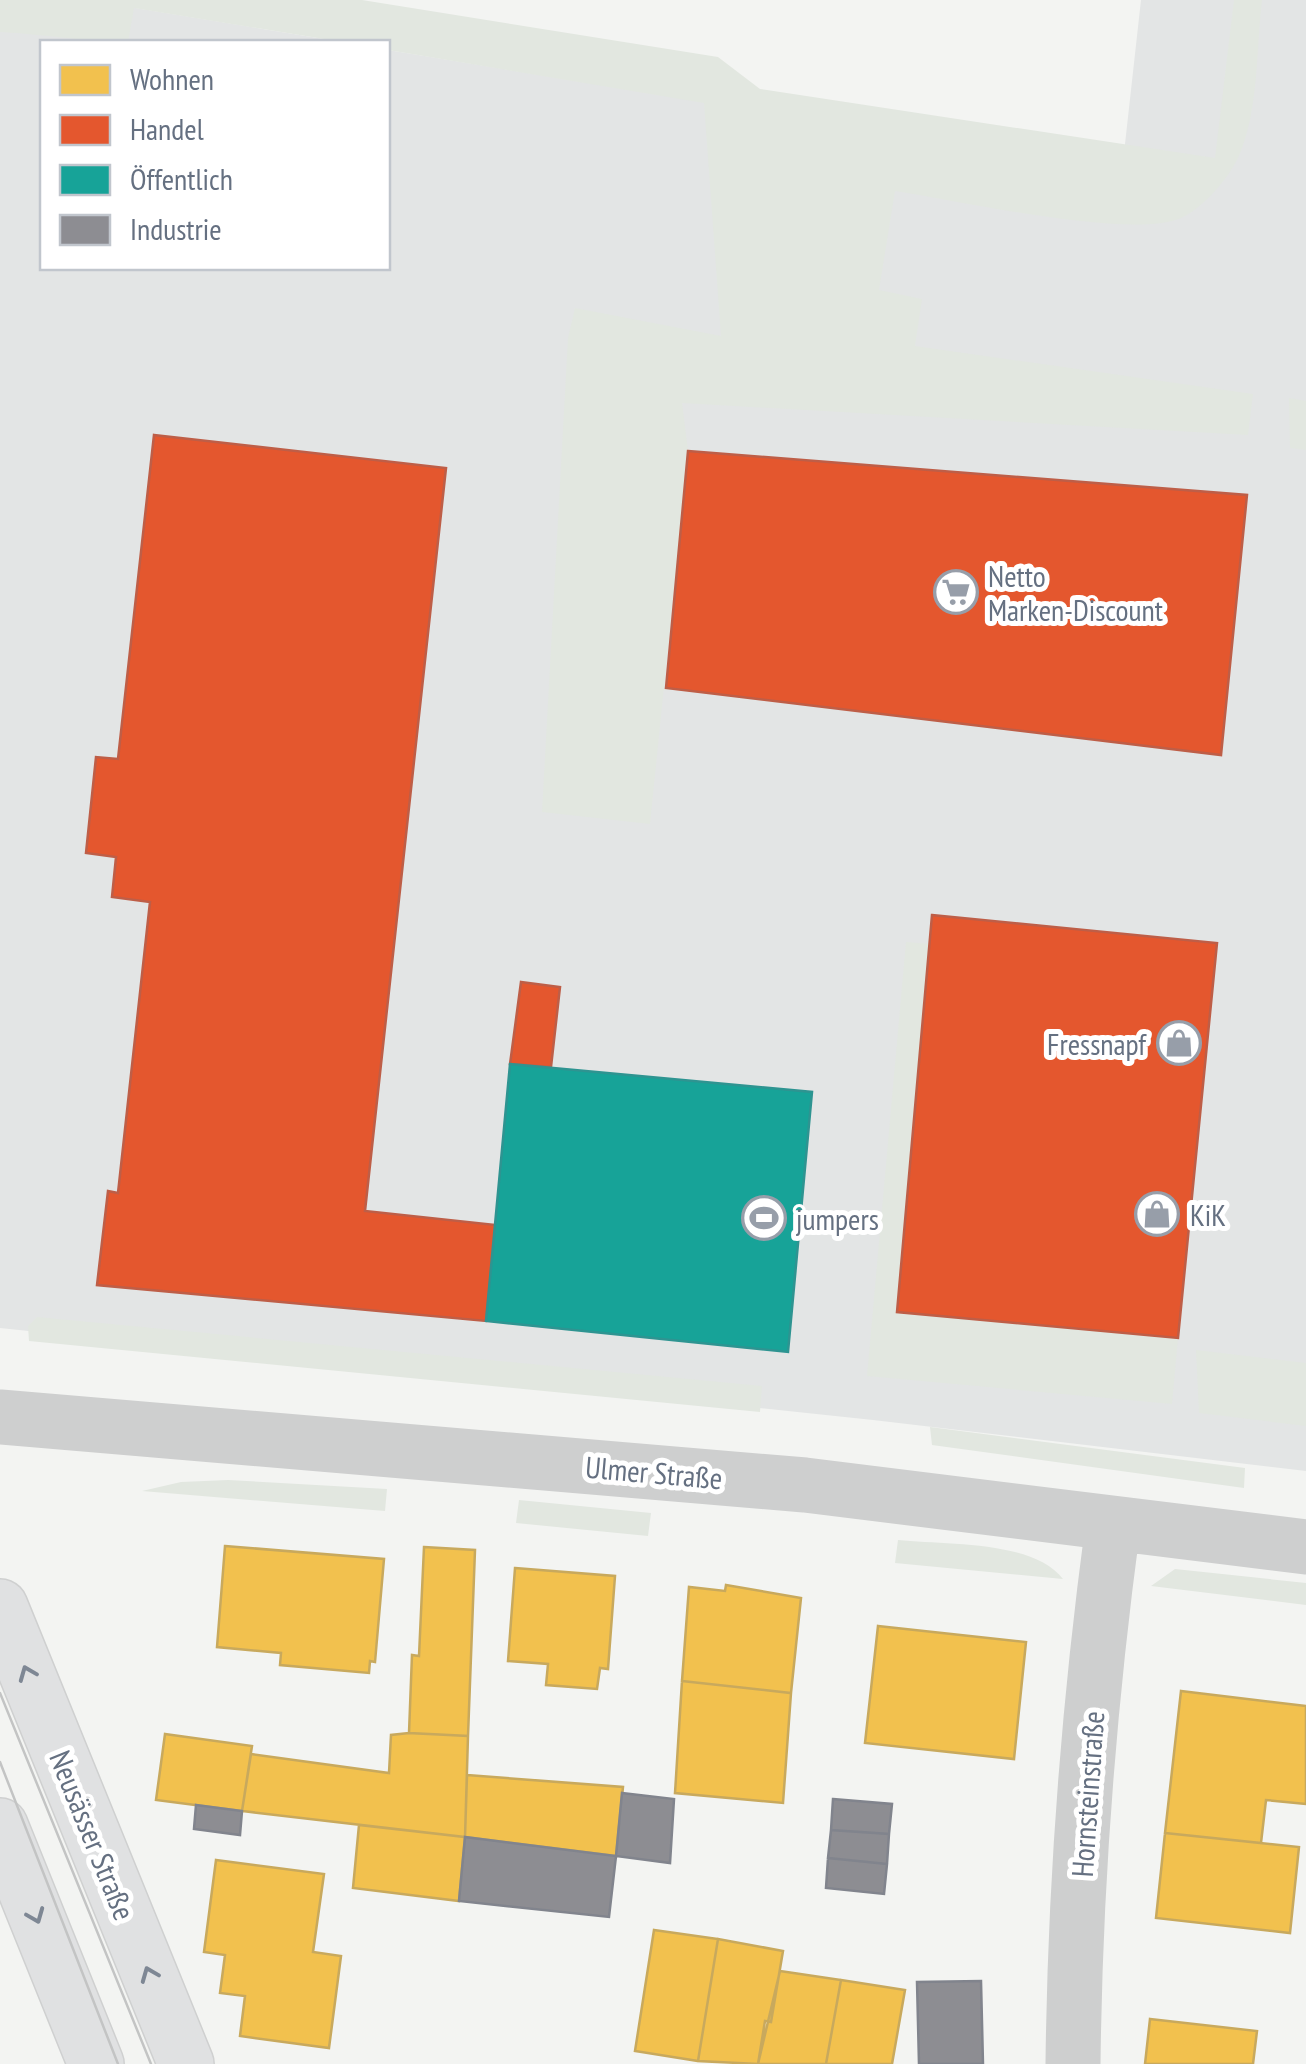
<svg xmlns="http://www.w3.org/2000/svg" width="1306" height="2064" font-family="'PT Sans Narrow',sans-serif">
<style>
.built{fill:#e3e5e5}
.green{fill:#e2e7e0}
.homes{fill:#f2c14e;stroke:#c8a95d;stroke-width:2.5}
.shops{fill:#e4572e;stroke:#be5e47;stroke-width:2.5}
.public{fill:#17a398;stroke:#2e9491;stroke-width:2.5}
.industry{fill:#8d8d92;stroke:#81848d;stroke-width:2.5}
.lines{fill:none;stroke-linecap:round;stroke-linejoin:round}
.major-casing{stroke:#cfd0d0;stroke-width:58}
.minor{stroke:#cecfcf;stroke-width:55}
.major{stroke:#e0e1e2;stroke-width:55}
.tram{stroke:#c3c4c4;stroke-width:2.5}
.oneway{stroke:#7e8794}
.labels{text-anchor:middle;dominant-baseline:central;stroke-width:10;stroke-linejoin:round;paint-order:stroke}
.poi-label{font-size:30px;fill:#657081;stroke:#fff;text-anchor:start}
.street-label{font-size:30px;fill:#657081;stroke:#fff}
</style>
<rect width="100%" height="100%" fill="#f3f4f2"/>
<path class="built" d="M 87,0 L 342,42 L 42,42 L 42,268 L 388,268 L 388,50 L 1122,171 L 1141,0 L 1306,0 L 1306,1471 L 873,1420 L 0,1328 L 0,12 Z"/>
<path class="green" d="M 0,0 L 362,0 L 718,57 L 760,89 L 1215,158 L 1234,0 L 1262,0 C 1256,50 1259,112 1238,158 C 1228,179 1202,209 1181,218 C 1131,240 956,200 895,191 L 879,290 L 922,299 L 915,346 L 1253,394 L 1248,435 L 682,403 L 688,451 L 650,824 L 542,812 L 568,338 L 575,308 L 721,336 L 704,103 L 388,50 L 388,42 L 342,42 L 134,8 L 128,42 C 84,42 45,34 0,32 Z
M 1289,398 L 1306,401 L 1306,450 L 1290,448 Z
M 906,942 L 930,944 L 1178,1338 L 1172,1404 L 867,1376 Z
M 37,1317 L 762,1386 L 760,1412 L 29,1341 L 28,1326 Z
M 1196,1350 L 1306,1363 L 1306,1426 L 1199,1413 Z
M 930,1427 L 1245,1468 L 1244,1488 L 932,1445 Z
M 228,1480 L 387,1489 L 385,1511 L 142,1491 L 181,1482 Z
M 519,1500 L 651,1513 L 648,1536 L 516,1523 Z
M 898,1540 C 945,1545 1033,1540 1063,1579 L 895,1563 Z
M 1175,1569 L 1306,1583 L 1306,1605 L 1151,1586 Z"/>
<path class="homes" d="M 225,1546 L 384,1559 L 375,1662 L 370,1661 L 369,1673 L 280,1665 L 281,1653 L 217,1647 Z
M 424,1547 L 475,1550 L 468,1736 L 409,1733 L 412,1655 L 419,1656 Z
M 515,1568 L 615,1576 L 608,1669 L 600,1668 L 597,1689 L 546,1685 L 548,1664 L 508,1661 Z
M 726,1585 L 801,1598 L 791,1693 L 682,1681 L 689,1587 L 725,1591 Z
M 878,1626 L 1026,1642 L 1014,1759 L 865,1743 Z
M 682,1681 L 791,1693 L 783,1803 L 675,1793 Z
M 1181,1691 L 1306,1706 L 1306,1804 L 1266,1800 L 1261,1843 L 1165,1833 Z
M 409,1733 L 468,1736 L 465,1837 L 242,1811 L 251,1754 L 389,1773 L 391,1735 Z
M 165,1734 L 252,1746 L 242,1811 L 156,1800 Z
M 467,1775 L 623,1787 L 616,1856 L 465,1837 Z
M 359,1825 L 465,1837 L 459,1901 L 353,1888 Z
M 1165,1833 L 1299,1847 L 1290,1933 L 1156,1918 Z
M 216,1860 L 324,1874 L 313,1952 L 341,1956 L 329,2048 L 240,2036 L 245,1996 L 220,1993 L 225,1955 L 204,1952 Z
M 654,1930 L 718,1939 L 698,2061 L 635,2051 Z
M 718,1939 L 783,1951 L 771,2022 L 765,2021 L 758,2064 L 698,2061 Z
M 780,1971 L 841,1980 L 826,2064 L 758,2064 Z
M 841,1980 L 905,1990 L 892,2064 L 826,2064 Z
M 1150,2019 L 1257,2031 L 1253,2064 L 1145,2064 Z"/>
<path class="shops" d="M 154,435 L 446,468 L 365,1211 L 496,1225 L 486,1321 L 97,1285 L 108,1191 L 118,1193 L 150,902 L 112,897 L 116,857 L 86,853 L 96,757 L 118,759 Z
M 688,451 L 1247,495 L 1221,755 L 666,688 Z
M 932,915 L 1217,943 L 1178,1338 L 897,1312 Z
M 521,982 L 560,987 L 551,1067 L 510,1064 Z"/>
<path class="public" d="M 510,1064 L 812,1092 L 788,1352 L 486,1321 Z"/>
<path class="industry" d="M 622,1793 L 674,1799 L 670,1863 L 616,1856 Z
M 833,1799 L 892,1804 L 889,1834 L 831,1830 Z
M 196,1805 L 242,1811 L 240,1835 L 194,1829 Z
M 831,1830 L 889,1834 L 887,1864 L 828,1858 Z
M 465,1837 L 616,1856 L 609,1917 L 459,1901 Z
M 828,1858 L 887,1864 L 884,1894 L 826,1888 Z
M 981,1981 L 983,2064 L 919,2064 L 917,1982 Z"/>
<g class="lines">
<g class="major-casing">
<path id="major" d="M 0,1607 L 186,2064
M 0,1826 L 96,2064"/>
</g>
<path class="minor" d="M 0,1417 L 805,1485 L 1306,1547
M 1073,2064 C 1075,1885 1089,1703 1113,1525"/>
<use href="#major" class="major"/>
<path class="tram" d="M 0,1693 L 151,2064
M 0,1762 L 118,2064"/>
</g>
<defs><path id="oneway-chevron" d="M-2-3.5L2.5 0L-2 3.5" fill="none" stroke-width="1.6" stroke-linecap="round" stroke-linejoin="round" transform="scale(2.5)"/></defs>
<g class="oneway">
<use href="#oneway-chevron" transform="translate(27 1673) rotate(-112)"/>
<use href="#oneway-chevron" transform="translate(36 1916) rotate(68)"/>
<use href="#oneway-chevron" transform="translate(149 1974) rotate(-112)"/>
</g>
<defs>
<g id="supermarket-ring" transform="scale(2.25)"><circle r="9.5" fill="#fff" stroke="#979ea9" stroke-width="1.5"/><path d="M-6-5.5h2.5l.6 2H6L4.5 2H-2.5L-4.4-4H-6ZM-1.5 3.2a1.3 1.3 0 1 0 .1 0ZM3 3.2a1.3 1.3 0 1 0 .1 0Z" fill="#979ea9"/></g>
<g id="shop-ring" transform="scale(2.25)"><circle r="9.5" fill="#fff" stroke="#979ea9" stroke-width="1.5"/><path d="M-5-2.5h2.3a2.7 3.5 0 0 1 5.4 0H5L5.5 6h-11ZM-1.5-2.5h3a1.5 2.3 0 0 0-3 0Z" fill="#979ea9"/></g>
<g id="stadium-ring" transform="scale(2.25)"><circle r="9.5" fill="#fff" stroke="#979ea9" stroke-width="1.5"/><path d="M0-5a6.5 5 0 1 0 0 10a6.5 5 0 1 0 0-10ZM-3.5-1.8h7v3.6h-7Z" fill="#979ea9"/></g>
</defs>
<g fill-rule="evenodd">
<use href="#supermarket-ring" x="956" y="592"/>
<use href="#shop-ring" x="1179" y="1043"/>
<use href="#shop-ring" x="1157" y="1214"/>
<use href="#stadium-ring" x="764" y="1218"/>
</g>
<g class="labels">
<g class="poi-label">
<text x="988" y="575">Netto<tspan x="988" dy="34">Marken-Discount</tspan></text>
<text x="1146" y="1043" text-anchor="end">Fressnapf</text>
<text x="1190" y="1214">KiK</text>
<text x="796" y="1218">jumpers</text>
</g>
<g class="street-label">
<text transform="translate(654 1472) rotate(5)">Ulmer Straße</text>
<text transform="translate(1087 1794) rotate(-86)">Hornsteinstraße</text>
<text transform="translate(93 1835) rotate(68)">Neusässer Straße</text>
</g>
</g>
<rect x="40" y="40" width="350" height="230" fill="#ffffff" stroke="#c1c6cd" stroke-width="2.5"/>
<rect x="60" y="65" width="50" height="30" fill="#f2c14e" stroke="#c1c6cd" stroke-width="2.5"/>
<text x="130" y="90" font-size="30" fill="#657081">Wohnen</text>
<rect x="60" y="115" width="50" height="30" fill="#e4572e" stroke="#c1c6cd" stroke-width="2.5"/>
<text x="130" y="140" font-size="30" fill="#657081">Handel</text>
<rect x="60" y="165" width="50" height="30" fill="#17a398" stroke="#c1c6cd" stroke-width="2.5"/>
<text x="130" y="190" font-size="30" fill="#657081">Öffentlich</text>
<rect x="60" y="215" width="50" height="30" fill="#8d8d92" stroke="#c1c6cd" stroke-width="2.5"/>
<text x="130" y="240" font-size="30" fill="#657081">Industrie</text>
</svg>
